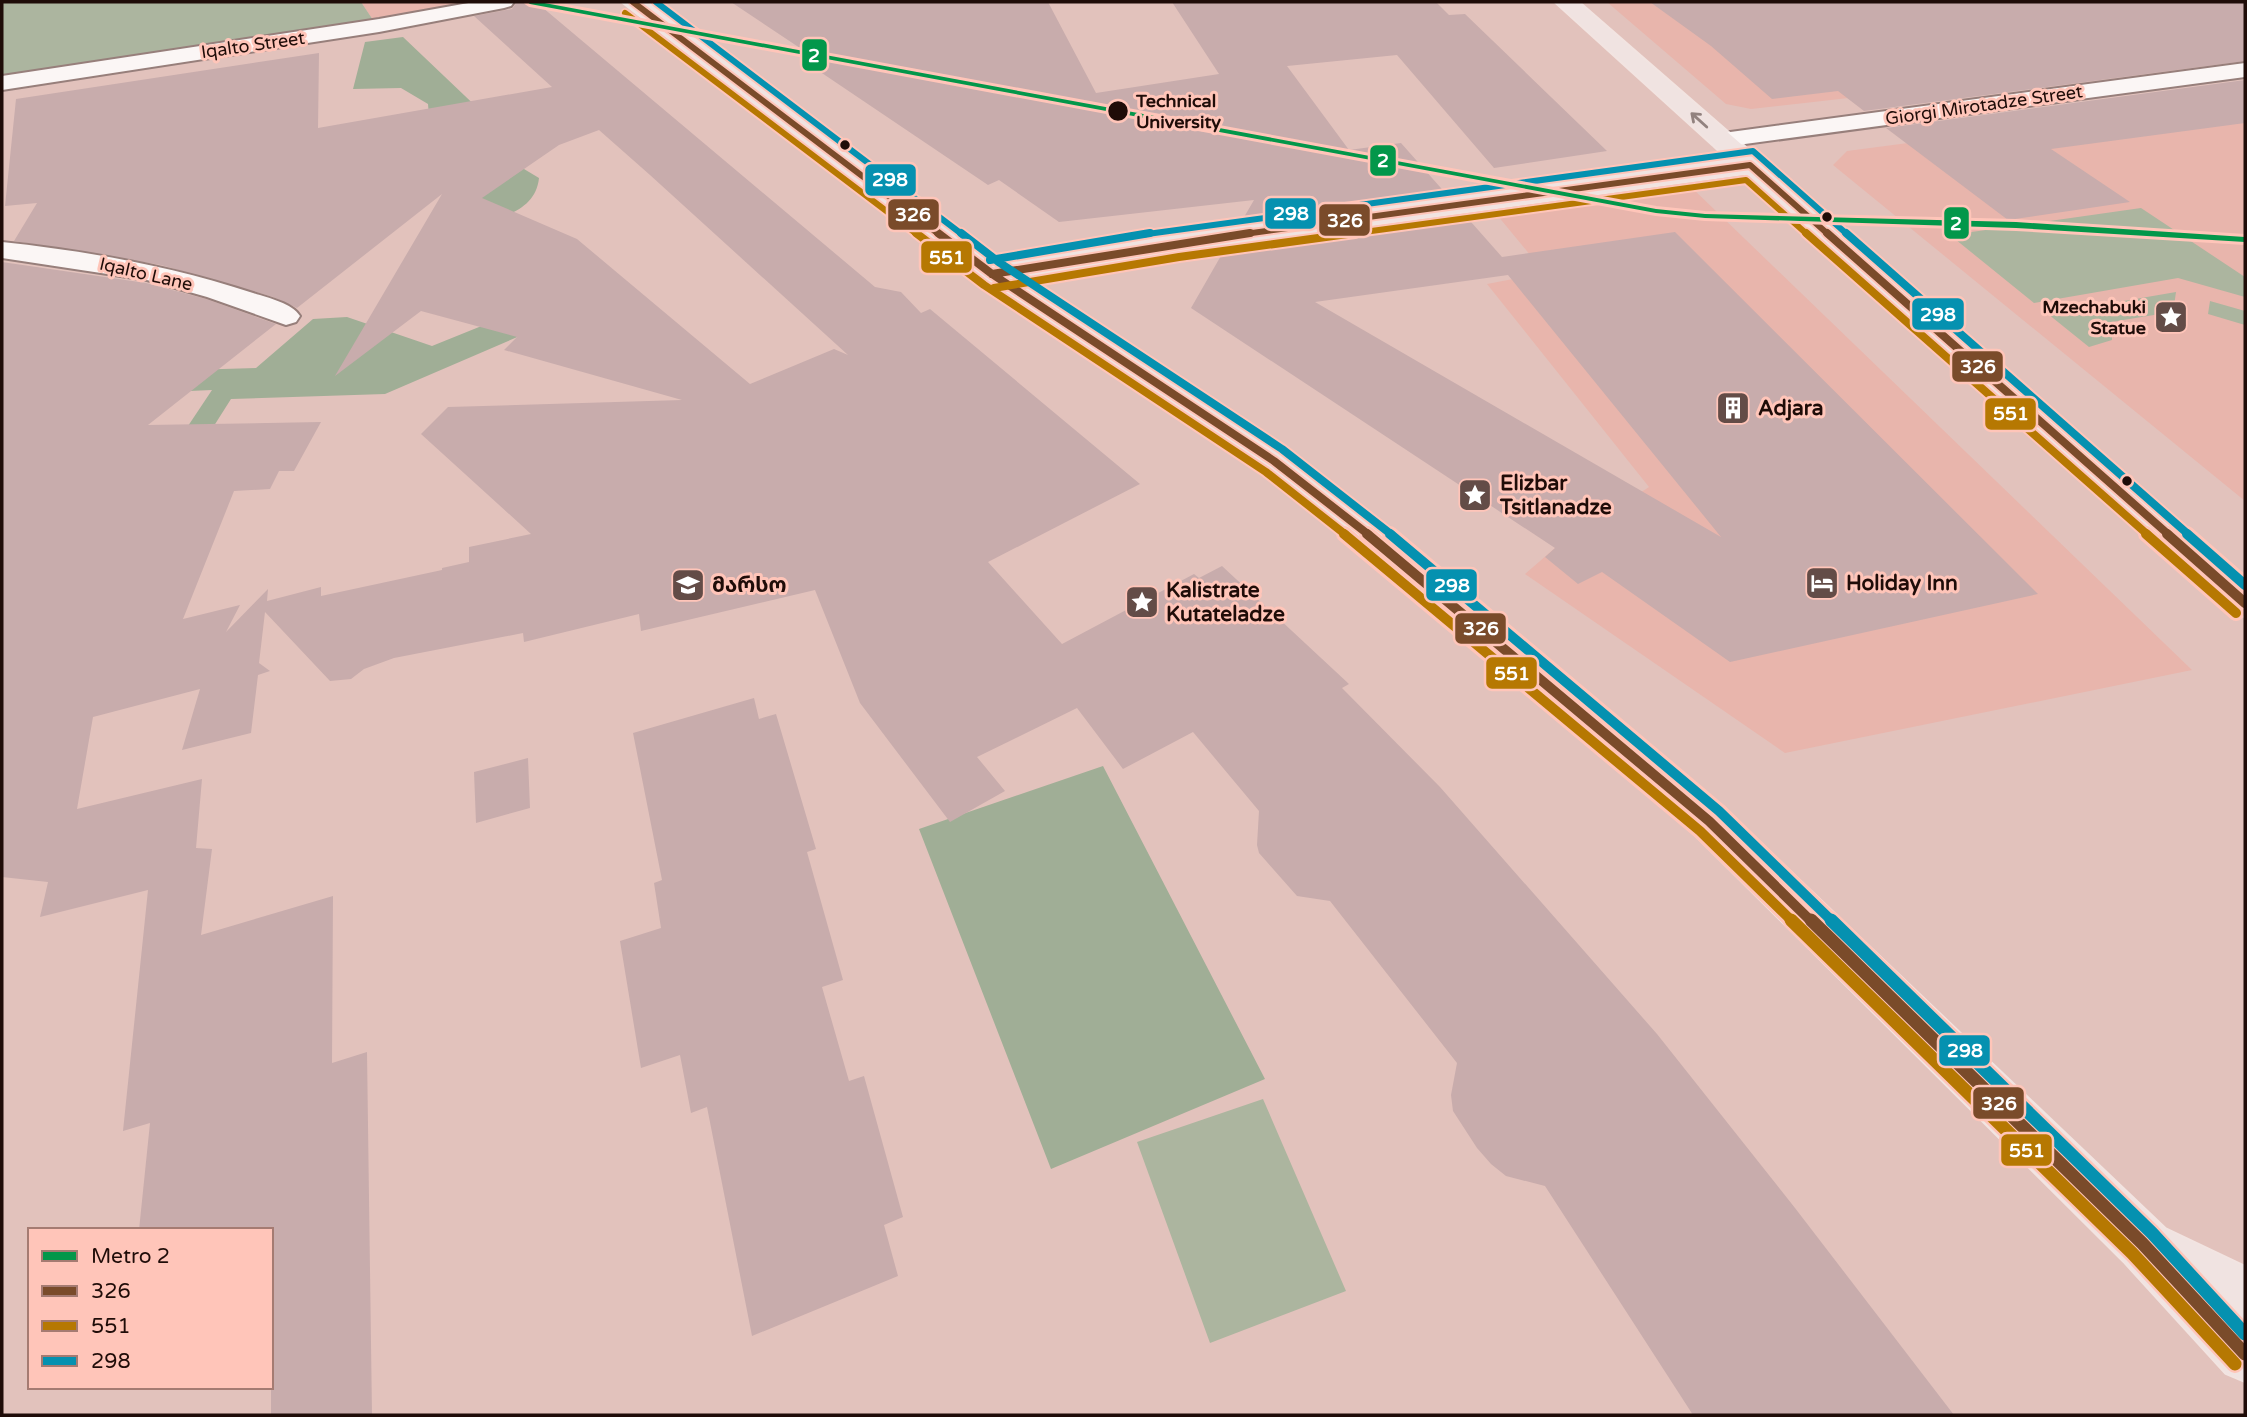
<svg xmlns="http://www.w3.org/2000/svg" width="2247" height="1417" font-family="'Varela Round','Noto Sans Georgian',sans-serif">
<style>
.built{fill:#e8b5ac}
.green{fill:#acb59f}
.forest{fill:#a0ae96}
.building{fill:#c8acac;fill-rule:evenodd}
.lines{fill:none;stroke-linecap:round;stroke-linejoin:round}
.minor-casing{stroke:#977f7b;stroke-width:4}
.major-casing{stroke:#f2e4e1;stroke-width:4}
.minor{fill:#fbf6f5;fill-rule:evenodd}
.major{fill:#f0e3e1;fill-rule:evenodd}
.bus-1-far3-casing{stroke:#ffc5b9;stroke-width:10}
.bus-1-far2-casing{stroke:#ffc5b9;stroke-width:12}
.bus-1-far1-casing{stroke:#ffc5b9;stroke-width:16}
.bus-1-casing{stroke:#ffc5b9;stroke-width:18}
.bus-2-far3-casing{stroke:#ffc5b9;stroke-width:10}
.bus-2-far2-casing{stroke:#ffc5b9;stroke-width:12}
.bus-2-far1-casing{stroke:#ffc5b9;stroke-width:16}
.bus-2-casing{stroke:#ffc5b9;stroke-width:18}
.bus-3-far3-casing{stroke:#ffc5b9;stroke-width:10}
.bus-3-far2-casing{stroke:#ffc5b9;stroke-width:12}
.bus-3-far1-casing{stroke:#ffc5b9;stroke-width:16}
.bus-3-casing{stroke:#ffc5b9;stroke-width:18}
.bus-1-far3{stroke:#7a4b2a;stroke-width:6}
.bus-1-far2{stroke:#7a4b2a;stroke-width:8}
.bus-1-far1{stroke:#7a4b2a;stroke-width:10}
.bus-1{stroke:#7a4b2a;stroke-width:13}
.bus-2-far3{stroke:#b67802;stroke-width:6}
.bus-2-far2{stroke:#b67802;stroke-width:8}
.bus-2-far1{stroke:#b67802;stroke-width:10}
.bus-2{stroke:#b67802;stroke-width:13}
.bus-3-far3{stroke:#0591b0;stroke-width:6}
.bus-3-far2{stroke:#0591b0;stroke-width:8}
.bus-3-far1{stroke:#0591b0;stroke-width:10}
.bus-3{stroke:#0591b0;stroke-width:13}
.metro-1-casing{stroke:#ffc5b9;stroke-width:6}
.metro-1{fill:#03974a;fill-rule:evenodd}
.oneway{stroke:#92827f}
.stop-dot{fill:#1f0c08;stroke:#ffc5b9;stroke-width:2.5}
.labels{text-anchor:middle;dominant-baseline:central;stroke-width:6;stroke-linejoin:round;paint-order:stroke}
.far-street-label{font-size:18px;fill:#1f0c08;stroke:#ffc5b9}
.far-stop-label{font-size:18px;font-weight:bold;fill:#1f0c08;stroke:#ffc5b9;text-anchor:start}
.far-poi-label{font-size:18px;font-weight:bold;fill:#1f0c08;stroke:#ffc5b9;text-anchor:end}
.poi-label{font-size:21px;font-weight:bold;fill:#1f0c08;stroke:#ffc5b9;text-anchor:start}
.line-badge{stroke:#ffc5b9;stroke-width:2.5}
.badge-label{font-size:19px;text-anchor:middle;font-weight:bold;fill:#fff}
</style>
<rect width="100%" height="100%" fill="#e2c2bc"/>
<path class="built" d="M 361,2 L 482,2 L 375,23 Z
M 1607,2 L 1872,2 L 1990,82 L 1751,109 L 1726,104 Z
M 2245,99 L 2245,501 L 1833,165 L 1847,151 Z
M 1690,186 L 2192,670 L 1785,753 L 1525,574 L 1555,548 L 1649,487 L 1487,284 L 1545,273 L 1493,210 Z"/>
<path class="green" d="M 2,2 L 361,2 L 375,23 L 105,59 L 2,77 Z
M 2141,208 L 2245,277 L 2245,297 L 2178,278 L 2034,303 L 1950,235 Z
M 2176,292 L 2173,313 L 2161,310 L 2160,314 L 2105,323 L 2107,325 L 2103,327 L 2112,335 L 2112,340 L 2089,347 L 2048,314 Z
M 2210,301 L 2245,311 L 2245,325 L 2208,314 Z
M 1263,1099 L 1346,1291 L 1210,1343 L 1137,1142 Z"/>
<path class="forest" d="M 403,37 L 506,135 L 430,128 L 428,104 L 401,88 L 353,89 L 365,42 Z
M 514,163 L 539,178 C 536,206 512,214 488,222 L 465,204 Z
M 605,276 L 622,292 L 385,394 L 231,399 L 172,492 L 140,498 L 212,390 L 144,393 L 2,415 L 2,372 L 22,375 L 256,368 L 313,319 L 347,317 L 432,346 Z
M 1103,766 L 1265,1079 L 1051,1169 L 919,829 Z"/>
<path class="building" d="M 517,2 L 536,2 L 875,287 L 901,292 L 921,313 L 930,309 L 1140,484 L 988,562 L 1062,644 L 1194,574 L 1199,578 L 1222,566 L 1349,684 L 1342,688 L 1440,787 L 1657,1034 L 1795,1208 L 1954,1415 L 1693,1415 L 1545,1186 L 1506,1176 L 1491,1164 L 1477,1148 L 1453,1111 L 1451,1095 L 1457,1063 L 1330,901 L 1297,896 L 1259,853 L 1257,845 L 1259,811 L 1193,732 L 1123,769 L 1077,708 L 977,757 L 1005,791 L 950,822 L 860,703 L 815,590 L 641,631 L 639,614 L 524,642 L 523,633 L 394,658 L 364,669 L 351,679 L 330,681 L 265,612 L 259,663 L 270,671 L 258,675 L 251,733 L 182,750 L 200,689 L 93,717 L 77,809 L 202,779 L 196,848 L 212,849 L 201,935 L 333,896 L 332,1063 L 367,1052 L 372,1415 L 271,1415 L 271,1230 L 139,1230 L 150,1123 L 123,1131 L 148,890 L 40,917 L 48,882 L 2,877 L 2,262 L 146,283 L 206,299 L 276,324 L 148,425 L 321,422 L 294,471 L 279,471 L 270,489 L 234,491 L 183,619 L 240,605 L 226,632 L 268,589 L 267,601 L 321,587 L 321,596 L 442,570 L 442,568 L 469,562 L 469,547 L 531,534 L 421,434 L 448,407 L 682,400 L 504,350 L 517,337 L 421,311 L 335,376 L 442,194 L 297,308 L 273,297 L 161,265 L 14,241 L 37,203 L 5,206 L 16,99 L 319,53 L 318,128 L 552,87 L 474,16 L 512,9 ZM 599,130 L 650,175 L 848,355 L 834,349 L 750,384 L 577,239 L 482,198 L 559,145 Z
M 731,2 L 1048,2 L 1096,93 L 1219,74 L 1172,2 L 1436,2 L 1449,15 L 1465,14 L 1607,151 L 1494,168 L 1397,55 L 1287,66 L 1349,150 L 1401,143 L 1448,196 L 1240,224 L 1254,200 L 1059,222 L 999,180 L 988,185 L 810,65 L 821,62 Z
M 1650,2 L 2245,2 L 2245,61 L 1864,111 L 1838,91 L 1772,99 L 1711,46 Z
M 2245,80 L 2245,123 L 2051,149 L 2130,202 L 2008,220 L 1886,128 Z
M 1464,214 L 1502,257 L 1675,232 L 2038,594 L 1730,662 L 1602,572 L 1578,584 L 1545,557 L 1555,548 L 1191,308 L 1226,247 ZM 1508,275 L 1721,537 L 1315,302 Z
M 754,698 L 759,719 L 776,714 L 816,849 L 807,852 L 843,980 L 822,987 L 849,1081 L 864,1076 L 903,1217 L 884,1225 L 898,1276 L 752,1336 L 707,1107 L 691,1113 L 680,1055 L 641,1068 L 620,941 L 661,928 L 654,883 L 662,880 L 633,733 Z
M 528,758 L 530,808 L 476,823 L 474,772 Z"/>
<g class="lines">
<g class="minor-casing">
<path id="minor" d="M 474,2 L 514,2 L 511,6 L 504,8 L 379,32 L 2,90 L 2,76 L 379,19 Z
M 2245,63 L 2245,77 L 1723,147 L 1714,145 L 1711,140 L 1714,135 L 1723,133 Z
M 2,242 C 87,251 171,266 253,293 C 268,298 292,303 300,316 L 296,322 L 286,325 L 207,297 L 147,280 L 2,258 Z"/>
</g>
<g class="major-casing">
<path id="major" d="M 623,2 L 646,2 L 997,265 L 1177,235 L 1730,160 L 1556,2 L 1578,2 L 2245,583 L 2245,616 L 2232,612 L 1744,173 L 1177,251 L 1017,278 L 1285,454 L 1407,547 L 1724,809 L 2165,1229 L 2245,1267 L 2245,1381 L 2226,1373 L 2124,1261 L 1694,833 L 1383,565 L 1263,468 L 982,280 Z"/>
</g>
<use href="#minor" class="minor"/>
<use href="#major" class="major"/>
<g class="bus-1-far3-casing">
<path id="bus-1-far3" d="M 633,2 L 940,235
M 1237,235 L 1750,165 L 1829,235"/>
</g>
<g class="bus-1-far2-casing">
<path id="bus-1-far2" d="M 938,233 L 992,274 L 1274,461 L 1369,535
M 1827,233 L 2169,535
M 992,274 L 1250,233"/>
</g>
<g class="bus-1-far1-casing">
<path id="bus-1-far1" d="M 1367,534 L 1709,821 L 1812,922
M 2167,534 L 2245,603"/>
</g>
<g class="bus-1-casing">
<path id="bus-1" d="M 1811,920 L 2142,1243 L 2245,1354"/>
</g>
<g class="bus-2-far3-casing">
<path id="bus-2-far3" d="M 625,13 L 918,235
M 1342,235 L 1746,180 L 1808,235"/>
</g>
<g class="bus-2-far2-casing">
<path id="bus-2-far2" d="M 916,233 L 984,285 L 1266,472 L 1346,535
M 1806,233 L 2148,535
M 994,288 L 1179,257 L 1355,233"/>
</g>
<g class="bus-2-far1-casing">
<path id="bus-2-far1" d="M 1344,534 L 1700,831 L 1793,922
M 2146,534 L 2236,613"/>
</g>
<g class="bus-2-casing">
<path id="bus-2" d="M 1791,920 L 2132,1253 L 2235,1364"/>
</g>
<g class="bus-3-far3-casing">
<path id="bus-3-far3" d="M 656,2 L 963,235
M 1140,235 L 1753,151 L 1848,235"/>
</g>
<g class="bus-3-far2-casing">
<path id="bus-3-far2" d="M 961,233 L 1000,263 L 1282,449 L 1392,535
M 1846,233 L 2189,535
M 990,260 L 1150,233"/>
</g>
<g class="bus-3-far1-casing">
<path id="bus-3-far1" d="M 1390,534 L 1719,811 L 1833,922
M 2187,534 L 2245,585"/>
</g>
<g class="bus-3-casing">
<path id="bus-3" d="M 1831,920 L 2152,1233 L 2245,1334"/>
</g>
<use href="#bus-1-far3" class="bus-1-far3"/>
<use href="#bus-1-far2" class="bus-1-far2"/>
<use href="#bus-1-far1" class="bus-1-far1"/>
<use href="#bus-1" class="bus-1"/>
<use href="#bus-2-far3" class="bus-2-far3"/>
<use href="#bus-2-far2" class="bus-2-far2"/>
<use href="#bus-2-far1" class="bus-2-far1"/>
<use href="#bus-2" class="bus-2"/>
<use href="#bus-3-far3" class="bus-3-far3"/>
<use href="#bus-3-far2" class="bus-3-far2"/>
<use href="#bus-3-far1" class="bus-3-far1"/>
<use href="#bus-3" class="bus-3"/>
<g class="metro-1-casing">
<path id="metro-1" d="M 527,2 L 539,2 L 1656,209 L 1705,214 L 2016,222 L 2245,237 L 2245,242 L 2016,228 L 1705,218 L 1656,213 L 530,4 Z"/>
</g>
<use href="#metro-1" class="metro-1"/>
</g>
<defs><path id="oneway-shaft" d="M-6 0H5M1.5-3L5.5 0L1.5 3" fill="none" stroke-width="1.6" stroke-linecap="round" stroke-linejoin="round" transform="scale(1.75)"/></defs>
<use class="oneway" href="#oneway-shaft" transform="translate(1699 120) rotate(-138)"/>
<defs>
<g id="sight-square" transform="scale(1.75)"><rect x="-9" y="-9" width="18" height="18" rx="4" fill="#634c47" stroke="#ffc5b9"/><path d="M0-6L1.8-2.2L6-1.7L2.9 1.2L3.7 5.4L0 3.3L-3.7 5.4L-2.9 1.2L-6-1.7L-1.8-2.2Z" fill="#fff"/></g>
<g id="building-square" transform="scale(1.75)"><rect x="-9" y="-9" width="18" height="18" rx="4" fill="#634c47" stroke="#ffc5b9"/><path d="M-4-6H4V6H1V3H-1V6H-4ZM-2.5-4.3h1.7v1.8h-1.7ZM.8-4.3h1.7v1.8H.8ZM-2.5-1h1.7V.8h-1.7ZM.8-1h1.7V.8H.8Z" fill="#fff"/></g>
<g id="hotel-square" transform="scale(1.75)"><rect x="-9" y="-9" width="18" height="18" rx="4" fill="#634c47" stroke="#ffc5b9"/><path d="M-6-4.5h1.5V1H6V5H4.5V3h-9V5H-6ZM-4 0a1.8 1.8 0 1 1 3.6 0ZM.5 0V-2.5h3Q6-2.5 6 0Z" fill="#fff"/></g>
<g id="school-square" transform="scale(1.75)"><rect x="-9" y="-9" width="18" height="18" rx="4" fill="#634c47" stroke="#ffc5b9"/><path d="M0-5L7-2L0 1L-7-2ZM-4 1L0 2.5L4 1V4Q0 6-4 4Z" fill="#fff"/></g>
</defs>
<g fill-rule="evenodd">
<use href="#sight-square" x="2171" y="317"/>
<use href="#building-square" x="1733" y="408"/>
<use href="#sight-square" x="1475" y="495"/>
<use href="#hotel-square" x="1822" y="583"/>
<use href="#school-square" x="688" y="585"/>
<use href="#sight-square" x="1142" y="602"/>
</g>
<g class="stop-dot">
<circle cx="1118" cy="111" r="11"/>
<circle cx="845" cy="145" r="6"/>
<circle cx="1827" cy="217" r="6"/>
<circle cx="2127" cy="481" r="6"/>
</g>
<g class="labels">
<g class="far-street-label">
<text transform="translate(253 45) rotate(-8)">Iqalto Street</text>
<text transform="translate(1984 105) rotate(-8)">Giorgi Mirotadze Street</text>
<text transform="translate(146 274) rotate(13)">Iqalto Lane</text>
</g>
<g class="far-stop-label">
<text x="1136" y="101">Technical<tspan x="1136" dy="21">University</tspan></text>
</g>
<g class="far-poi-label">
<text x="2146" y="307">Mzechabuki<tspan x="2146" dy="21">Statue</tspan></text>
</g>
<g class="poi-label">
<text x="1758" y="408">Adjara</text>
<text x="1500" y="483">Elizbar<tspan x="1500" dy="24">Tsitlanadze</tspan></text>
<text x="1846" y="583">Holiday Inn</text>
<text x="712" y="585">მარსო</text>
<text x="1166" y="590">Kalistrate<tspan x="1166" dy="24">Kutateladze</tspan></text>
</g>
</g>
<g class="line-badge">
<rect x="801" y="38" width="27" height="34" rx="7" fill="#03974a"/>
<rect x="1369" y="144" width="28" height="33" rx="7" fill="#03974a"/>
<rect x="864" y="163" width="53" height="34" rx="7" fill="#0591b0"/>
<rect x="1264" y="197" width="53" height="33" rx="7" fill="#0591b0"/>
<rect x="887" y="198" width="53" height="33" rx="7" fill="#7a4b2a"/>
<rect x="1318" y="203" width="53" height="34" rx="7" fill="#7a4b2a"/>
<rect x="1943" y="206" width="27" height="34" rx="7" fill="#03974a"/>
<rect x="920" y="240" width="53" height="34" rx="7" fill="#b67802"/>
<rect x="1911" y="297" width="54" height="34" rx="7" fill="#0591b0"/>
<rect x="1951" y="350" width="53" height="33" rx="7" fill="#7a4b2a"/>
<rect x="1984" y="397" width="53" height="34" rx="7" fill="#b67802"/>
<rect x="1425" y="568" width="53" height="34" rx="7" fill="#0591b0"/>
<rect x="1454" y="612" width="53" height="33" rx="7" fill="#7a4b2a"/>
<rect x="1485" y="656" width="53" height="34" rx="7" fill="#b67802"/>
<rect x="1938" y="1034" width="53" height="33" rx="7" fill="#0591b0"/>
<rect x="1972" y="1086" width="53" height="34" rx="7" fill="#7a4b2a"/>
<rect x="2000" y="1133" width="53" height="34" rx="7" fill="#b67802"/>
</g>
<g class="badge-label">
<text x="814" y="62">2</text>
<text x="1383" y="167">2</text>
<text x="890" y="186">298</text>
<text x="1291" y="220">298</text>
<text x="913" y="221">326</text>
<text x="1345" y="227">326</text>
<text x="1956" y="230">2</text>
<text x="947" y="264">551</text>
<text x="1938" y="321">298</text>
<text x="1978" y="373">326</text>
<text x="2011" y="420">551</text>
<text x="1452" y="592">298</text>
<text x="1481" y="635">326</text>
<text x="1512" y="680">551</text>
<text x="1965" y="1057">298</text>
<text x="1999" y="1110">326</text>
<text x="2027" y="1157">551</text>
</g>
<rect width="2247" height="1417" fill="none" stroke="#1f0c08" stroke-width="7"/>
<rect x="28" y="1228" width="245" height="161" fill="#ffc5b9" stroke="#a57b72" stroke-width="2"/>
<rect x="42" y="1251" width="35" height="10" fill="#03974a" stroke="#a57b72" stroke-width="2"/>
<text x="91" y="1263" font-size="21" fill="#1f0c08">Metro 2</text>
<rect x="42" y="1286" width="35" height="10" fill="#7a4b2a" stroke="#a57b72" stroke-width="2"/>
<text x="91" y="1298" font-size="21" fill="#1f0c08">326</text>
<rect x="42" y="1321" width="35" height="10" fill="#b67802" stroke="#a57b72" stroke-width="2"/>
<text x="91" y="1333" font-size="21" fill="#1f0c08">551</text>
<rect x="42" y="1356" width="35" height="10" fill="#0591b0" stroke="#a57b72" stroke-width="2"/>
<text x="91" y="1368" font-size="21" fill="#1f0c08">298</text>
</svg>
